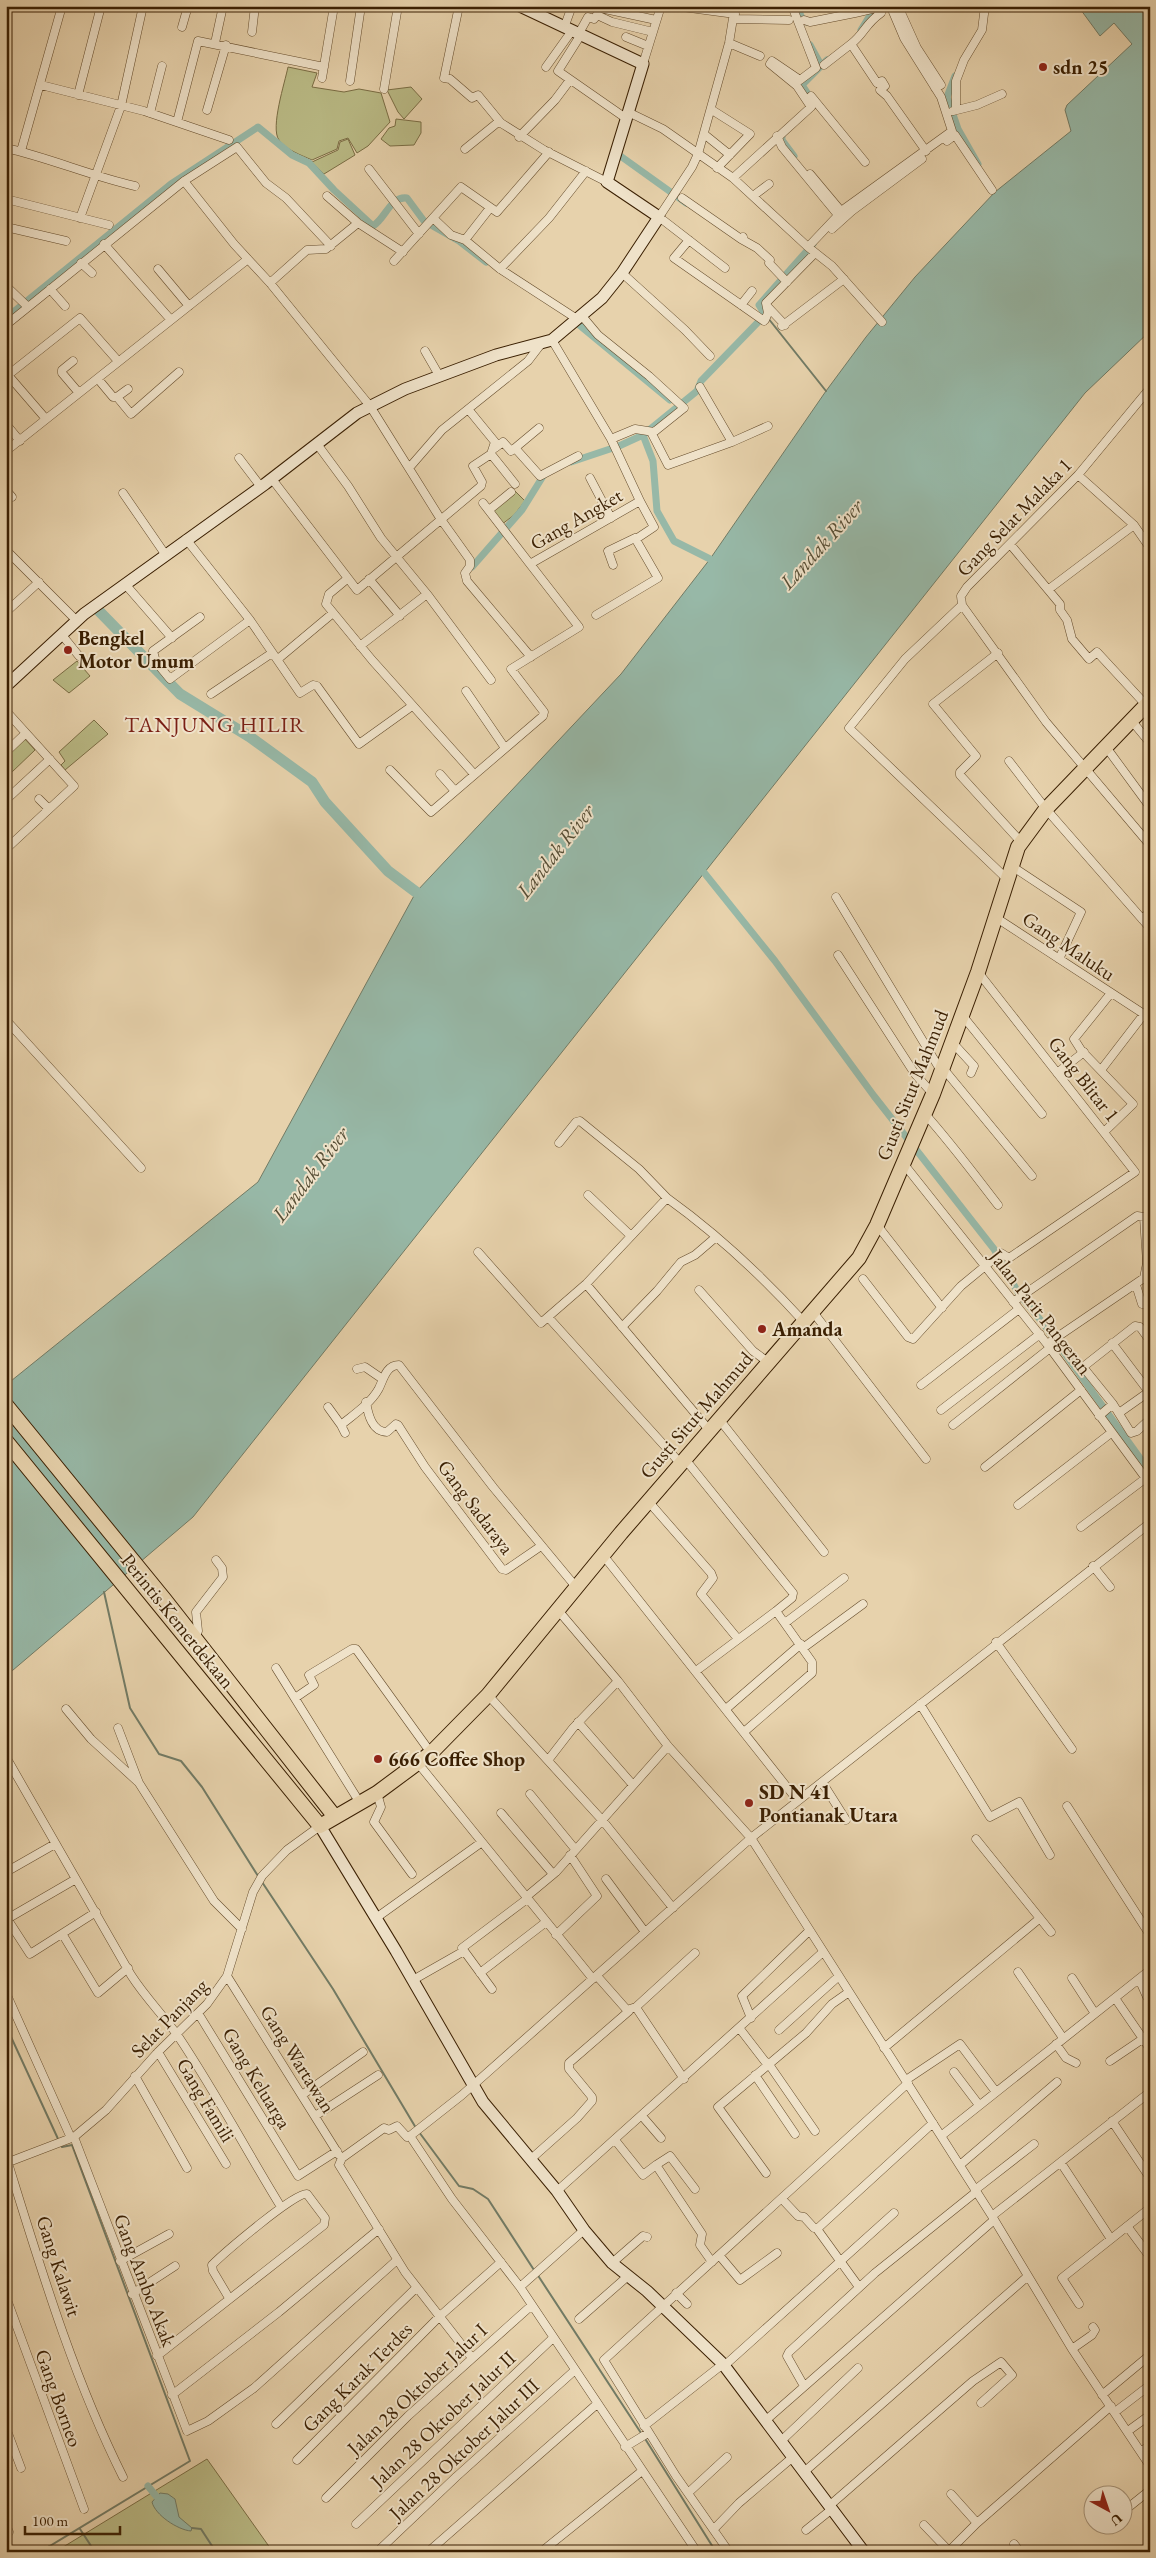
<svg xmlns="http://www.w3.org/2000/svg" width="1156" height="2558" font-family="'EB Garamond',serif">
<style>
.green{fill:#babb86;stroke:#7a6d44}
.water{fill:#97b8a7;stroke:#727b65}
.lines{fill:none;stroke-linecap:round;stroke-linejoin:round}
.stream{stroke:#727b65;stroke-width:2}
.canal{stroke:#97b8a7;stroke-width:7}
.river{stroke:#97b8a7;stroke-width:11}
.street-casing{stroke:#654c2c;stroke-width:9}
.secondary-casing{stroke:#3a1f02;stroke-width:13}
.highway-casing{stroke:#3a1f02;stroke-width:16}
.street{stroke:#efe2c9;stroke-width:8}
.secondary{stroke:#efe2c9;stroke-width:11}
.highway{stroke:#e7d2ac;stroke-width:14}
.poi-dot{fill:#8f2418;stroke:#efe2c9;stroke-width:2}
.labels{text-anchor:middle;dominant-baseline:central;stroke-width:4;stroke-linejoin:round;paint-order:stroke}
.poi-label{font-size:20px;font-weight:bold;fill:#3a1f02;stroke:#efe2c9;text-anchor:start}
.street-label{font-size:20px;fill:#3a1f02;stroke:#efe2c9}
.water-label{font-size:21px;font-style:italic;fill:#564d34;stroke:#efe2c9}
.quarter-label{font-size:22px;letter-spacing:1px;fill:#7a1f14;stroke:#efe2c9}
</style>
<rect width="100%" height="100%" fill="#e7d2ac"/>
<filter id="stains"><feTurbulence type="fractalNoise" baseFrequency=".004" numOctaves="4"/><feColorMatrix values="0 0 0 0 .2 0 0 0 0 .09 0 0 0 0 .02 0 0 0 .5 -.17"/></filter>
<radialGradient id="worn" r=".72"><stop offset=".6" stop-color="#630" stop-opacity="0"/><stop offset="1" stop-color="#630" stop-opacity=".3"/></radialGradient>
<path class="green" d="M 288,67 L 317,73 L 312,87 L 344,92 L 359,89 L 381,93 L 390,122 L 368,146 L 357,153 L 348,138 L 339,141 L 337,149 L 312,160 C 301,155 286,150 279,140 C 270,128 285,82 288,67 Z
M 411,87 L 422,99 L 404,119 L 398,112 L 387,90 Z
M 396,119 L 421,122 L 421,133 L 414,145 L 390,146 L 381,139 L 389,128 L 395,126 Z
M 348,139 L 355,155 L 324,174 L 312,162 L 338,150 L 340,142 Z
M 514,490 L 525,501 L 514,515 L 501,525 L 489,510 Z
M 77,661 L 90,676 L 69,693 L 53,680 Z
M 94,720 L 108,734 L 65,770 L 61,765 L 65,761 L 59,752 Z
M 24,738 L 35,750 L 12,772 L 6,767 L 6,755 Z
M 207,2459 L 273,2552 L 55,2552 Z"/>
<path class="water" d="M 1078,6 L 1150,6 L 1150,331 L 1085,393 L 193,1517 L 6,1676 L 6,1385 L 258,1182 L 416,892 L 621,674 L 710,559 L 826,391 L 866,337 L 915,277 L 995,192 L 1071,131 L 1065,110 L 1067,105 L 1132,44 L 1114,23 L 1100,36 Z
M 160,2493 L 168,2494 L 175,2499 L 179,2517 L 192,2528 L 191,2531 C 178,2530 155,2515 152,2502 Z"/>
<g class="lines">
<path class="stream" d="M 768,318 L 826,391
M 104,1592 L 130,1708 L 159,1754 L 181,1761 L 202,1787 L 258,1876
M 262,1882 L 333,1989 L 416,2128
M 6,2026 L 59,2141
M 419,2132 L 459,2186 L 473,2189 L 488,2199 L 534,2270
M 537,2274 L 641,2433
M 644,2437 L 716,2552
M 192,2528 L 201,2529 L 216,2552
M 80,2529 L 95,2552
M 49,2546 L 53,2552
M 40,2552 L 190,2461 L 72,2145 L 62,2147 L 61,2145"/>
<path class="canal" d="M 797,6 L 803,21 L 806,22
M 861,30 L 872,12 L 876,12 L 883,6
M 810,45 L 821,65
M 955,76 L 947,97 L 958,129 L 978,164
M 813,102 L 802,85 L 827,60
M 782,135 L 782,140 L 794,156
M 948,136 L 958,129
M 619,155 L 686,203
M 6,318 L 171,184 L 258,127 L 292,155 L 309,163 L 334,190 L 373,226 C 386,218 390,196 407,198 L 424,221 L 459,241 L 486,262
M 572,319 L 670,400
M 643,435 L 653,461 L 657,511 L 674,541 L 710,559
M 571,462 L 619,446 L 643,435 L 697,391 L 701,381 L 765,315 L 759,305 L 813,244
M 472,567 L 522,510 L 545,473
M 698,865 L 775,961 L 874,1096 L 994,1249 L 1019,1294 L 1043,1323 L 1150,1472
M 148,2486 L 156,2496"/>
<path class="river" d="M 97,609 L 180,694 L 250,737 L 312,782 L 325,802 L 388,871 L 416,892"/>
<g class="street-casing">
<path id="street" d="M 459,6 L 444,78 L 450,79 L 472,98 L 478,95 L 501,123
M 591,6 L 656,20
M 675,6 L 735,14
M 853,6 L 855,13 L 876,8
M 898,6 L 917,48 L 941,85 L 935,88
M 734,19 L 789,20
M 804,20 L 810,22 L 855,13
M 182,27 L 188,6
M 564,28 L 572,6
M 252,32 L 255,6
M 578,35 L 588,17 L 594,19 L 597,15 L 612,22 L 653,32
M 580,36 L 558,71 L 627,119
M 626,37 L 648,46
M 215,43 L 223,6
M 729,43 L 760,56
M 851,44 C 865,33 865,24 881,13
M 643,64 L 661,6
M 824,65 L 851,44 L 877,83 L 882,81 L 885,86 L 880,90 L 887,96 L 926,151
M 546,67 L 571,32
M 322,78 L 334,6
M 350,81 L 361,6
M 41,85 L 144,111 L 229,140
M 384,89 L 398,6
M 78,95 L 101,6
M 811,96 L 865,162
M 207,110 L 226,45
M 712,110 L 750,134 L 717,168
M 956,110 L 956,81 L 964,60 L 982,30 L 985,6
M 953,111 L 977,105 L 1002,94
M 628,112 L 663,129 L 733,178 L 808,247 L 832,266 L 882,322
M 150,113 L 162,66
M 177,122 L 198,41 L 324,67
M 704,134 L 730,155
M 777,136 L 782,147 L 838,215
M 519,137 L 555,100 L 570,80
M 947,141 L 955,135 L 992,190
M 6,148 C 50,158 91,176 135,186
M 465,149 L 497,123 L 501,123 L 544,150 L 607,182
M 21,151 L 62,6
M 369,169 L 419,234
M 810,174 L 841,211
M 733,178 L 811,107 L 797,86 L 770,64 L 772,61 L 775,63 L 800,80 L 816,68 L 792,6
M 184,181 L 237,147 L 266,183 L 286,198 L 331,246
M 327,196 L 358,223 L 403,252
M 753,196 L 769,184
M 682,198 L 741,239
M 6,199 L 109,225
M 80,218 L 121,106 L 143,6
M 433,218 L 451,235 L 465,240 L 500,269 L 574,317 L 580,318
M 6,227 L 66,241
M 832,229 L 852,211 L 922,159
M 743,237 L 741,239 L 757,248 L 770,260 L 769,263 L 787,282
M 465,240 L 490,208
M 689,240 L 674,258 L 764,321
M 104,244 L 171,320
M 808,247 L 844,209 L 952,131 L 941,97 L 904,38 L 893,12 L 898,11
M 394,261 L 461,187 L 497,212 L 549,152
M 81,263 L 92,273
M 725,268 L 659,217 L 692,167 L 698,154 L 729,43 L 735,6
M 158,269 L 189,306
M 500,269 L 549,218 L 586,171
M 622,273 L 685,330 L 710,356
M 270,283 L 307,250 L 326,249 L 358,223
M 6,286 L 28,307
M 50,289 L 65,306
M 741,305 L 752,291
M 767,306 L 785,325
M 582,316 L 598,335 L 649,376 L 684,408 L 654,432 L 635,429 L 611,439
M 765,320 L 768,313 L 766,303 L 815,253
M 6,325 L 184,181 L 234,244 L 270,283 L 370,406 L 440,518 L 470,560 L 470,566 L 465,573 L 467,581 L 531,657
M 782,326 L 844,279
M 425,351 L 440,377
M 73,361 L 62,370 L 62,373 L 79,393
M 98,379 L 113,397 L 117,397 L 128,389
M 700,387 L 732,442 L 768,426
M 1150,388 L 1078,475 L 967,587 L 961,596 L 962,605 L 1046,722 L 1150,845
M 117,397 L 131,414 L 179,372
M 468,409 L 495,442 L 491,454 L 515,484
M 46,419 L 8,375 L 80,318 L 118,361
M 6,424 L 20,441
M 539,428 L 515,448 L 540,476 L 578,456
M 651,432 L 668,465 L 732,442
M 317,444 L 348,486 L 381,538 L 427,594 L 491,680
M 495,448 L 503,442 L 511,451 L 515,448
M 6,451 L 248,259
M 239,458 L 261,487
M 409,468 L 442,430 L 528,361 L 541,344
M 1078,475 L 1134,525 L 1150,548
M 590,478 L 611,518
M 272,479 L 357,590 L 481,486 L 482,482 L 473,466 L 491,454
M 6,490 L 12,497
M 123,493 L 165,554
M 483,503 L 530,564
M 489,510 L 511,492
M 186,539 L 250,620 L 300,693 L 313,685 L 317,686 L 359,744 L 412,706
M 636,539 L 654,527 L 640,501
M 1010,544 L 1060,604 L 1060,610 L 1067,620 L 1072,639 L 1089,659 L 1097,652 L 1146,705
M 6,550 L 77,621
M 347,579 L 329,594 L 326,604 L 372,660 L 474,774
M 369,579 L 400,616
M 125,584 L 172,638
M 1049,589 L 1134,525
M 962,605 L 905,659 L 849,728 L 1007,879
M 6,612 L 39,582
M 596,615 L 658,578 L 635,538 L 608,551 L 613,565
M 200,617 L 153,651 L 156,662 L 170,679 L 250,620
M 62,635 L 79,656
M 360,646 L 427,594
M 998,653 L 933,704 L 976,756 L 960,772 L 960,775 L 1021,842
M 278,659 L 333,613
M 466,691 L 505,748
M 211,694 L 272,653
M 6,711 L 74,786 L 6,849
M 1131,720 L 1150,743
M 1106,747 L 1150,807
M 6,752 L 26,733
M 1009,761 L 1046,809 L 1150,928
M 390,770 L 431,812 L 543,716 L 544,712 L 511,669 L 579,627 L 530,564 L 640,501 L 611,439 L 552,340
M 440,774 L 455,791
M 8,798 L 50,759
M 39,799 L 49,809
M 1010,865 L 1081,912 L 1059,959
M 836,897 L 941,1071
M 995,917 L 1150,1018
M 1142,919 L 1150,912
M 838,955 L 915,1074 L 933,1094
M 962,1015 L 1042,1114
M 6,1020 L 141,1168
M 952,1042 L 974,1066 L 971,1073
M 942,1067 L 1032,1176
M 1101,1070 L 1144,1014
M 1057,1073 L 1084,1052
M 925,1114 C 951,1143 974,1174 998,1205
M 1104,1132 L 1133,1104 L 1081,1050 L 1074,1039 L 1111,993
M 559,1143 L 576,1122 L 580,1121 L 639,1169 L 667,1198
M 903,1163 L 1047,1344 L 1150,1484
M 588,1195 L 630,1235
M 877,1225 L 942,1308
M 478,1252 L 541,1323 L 586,1284 L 667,1198 C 717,1234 762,1276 803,1321
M 863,1279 L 908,1337 L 913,1339 L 961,1286 L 1001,1253 L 1009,1258 L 1135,1172 L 978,972
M 586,1284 L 710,1431
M 1136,1285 L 1142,1304 L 1150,1306
M 699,1290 L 753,1351 L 768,1362
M 1013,1302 L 1137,1216 L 1144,1217 L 1147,1263 L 1144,1278 L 1047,1344
M 813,1312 L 926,1459
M 548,1317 L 681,1464
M 622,1327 L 657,1291 L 681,1262 L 695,1255 L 716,1237
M 1150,1341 L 1140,1327 L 1135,1326 L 1083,1367 L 1113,1404 L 1131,1433 L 1137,1431 L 1150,1419
M 1112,1343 L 1149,1392
M 357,1369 L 365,1367 L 381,1378
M 921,1385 L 1019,1309
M 366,1402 C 368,1414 372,1432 387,1432 L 396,1424 L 398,1425 L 425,1467 L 502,1569 L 506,1570 L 541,1546
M 328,1407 L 341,1425
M 941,1410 L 1040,1334
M 1119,1413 L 1150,1391
M 1099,1416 L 1113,1404
M 719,1419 L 824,1552
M 953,1425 L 1050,1348
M 345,1433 L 341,1425 C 353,1415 370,1404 378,1390 C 383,1382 385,1365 399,1365 L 493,1487 L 576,1587
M 685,1459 L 793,1593 L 792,1598 L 776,1611 L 812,1662 L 812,1673 L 744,1732
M 985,1467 L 1081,1390
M 648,1501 L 711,1573 L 713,1578 L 701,1594 L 738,1639
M 1018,1505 L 1111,1433
M 1081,1527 L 1146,1478
M 603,1555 L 798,1801
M 1093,1566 L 1110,1587
M 557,1609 L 618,1681 L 668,1746 L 751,1838 L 992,2216 L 1072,2349 L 1150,2466
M 785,1623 L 844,1578
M 195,1638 L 198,1631 L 196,1612 L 223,1577 L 222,1568 L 216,1560
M 996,1642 L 1072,1749
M 803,1648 L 863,1604
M 276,1668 L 360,1803
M 696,1671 L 776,1611
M 488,1695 L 603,1821 L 673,1908
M 295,1698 L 314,1685 L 309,1675 L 352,1649 L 356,1649 L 431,1753
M 920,1704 L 990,1817 L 1019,1802 L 1050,1855
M 66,1709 L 91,1739 L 138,1782
M 726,1709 L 801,1644
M 578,1722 L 633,1785
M 118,1728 L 139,1783 L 214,1901 L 242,1929
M 6,1757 L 131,1975 C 145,1997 163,2015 178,2036 C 215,2091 246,2150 281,2207
M 549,1759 L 573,1728 L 618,1681
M 417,1762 L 593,1979
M 822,1782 L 846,1820
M 377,1793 L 381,1807 L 374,1822 L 412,1874
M 530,1794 L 575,1849
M 1067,1806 L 1150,1935
M 501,1813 L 553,1874
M 976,1839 L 1051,1932
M 6,1872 L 55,1844
M 606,1879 L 645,1932
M 526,1897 L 556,1872 L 668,1746
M 6,1917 L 30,1954 L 96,1912
M 376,1918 L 482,1842
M 7,1919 L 76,1879
M 63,1935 L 98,1993 L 128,1968
M 556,1935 L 597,1896 L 570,1855
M 1018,1972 L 1063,2038
M 480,1973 L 546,1922
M 227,1976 L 339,2155
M 597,1976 L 627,2010 L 636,2007 L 637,2009 L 684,2079
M 1072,1978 L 1094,2012
M 1139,1979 L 1147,1997
M 413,1980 L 464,1951
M 492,1989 L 462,1948 L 527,1899
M 6,1993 L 71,2138
M 1115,1998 L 1150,2049
M 636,2007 L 695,1953
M 198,2013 L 298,2176 L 337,2151
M 751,2018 L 742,1996 L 809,1931
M 740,2029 L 767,2064
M 779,2030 L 839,1976
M 1056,2044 L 1066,2058 L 1076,2063
M 884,2048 L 1039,1919
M 158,2052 L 226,2164
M 1110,2061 L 1150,2034
M 768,2063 L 815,2131
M 954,2072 L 979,2105
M 755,2075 L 795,2134
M 135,2076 L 187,2168
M 906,2080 L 960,2044 L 996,2092
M 302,2095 L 363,2052
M 315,2116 L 378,2075
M 642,2116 L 661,2138
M 1112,2121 L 1150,2178
M 410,2136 L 462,2095 L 751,1838 L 1150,1523
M 941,2136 L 1150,1970
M 74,2137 L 187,2431 L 208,2421 L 254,2388 L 397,2260
M 615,2140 L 643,2175 L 656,2165
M 531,2159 L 577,2118 L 592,2101 L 592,2097 L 569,2069 L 569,2063 L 629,2011
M 6,2163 L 74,2137 L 106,2110 L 158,2052 L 207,2004 L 227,1976 L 253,1892 L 262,1876 L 287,1850 L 320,1826
M 8,2163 C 41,2269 73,2377 123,2477
M 1061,2163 L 1111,2239
M 960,2165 L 1057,2082
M 766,2173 L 718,2107 L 806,2033 L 832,2004 L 849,1992
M 695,2189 L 670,2156 L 656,2165 L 702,2234 L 700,2245 L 712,2262
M 975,2190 L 1034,2144
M 557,2191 L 823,1952
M 782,2199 L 798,2216 L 804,2217 L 814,2228 L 818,2228
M 992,2216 L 1150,2092
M 1127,2226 L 1150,2257
M 719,2255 L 740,2280 L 777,2253
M 120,2261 L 169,2234
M 612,2263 L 643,2236 L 647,2237
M 520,2287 L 584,2230
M 859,2287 L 817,2229 L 933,2123
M 676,2293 L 687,2304
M 132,2294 L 175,2266
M 6,2297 L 84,2509
M 1079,2304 L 1062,2278 L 1150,2208
M 579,2319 L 628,2276
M 1072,2349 L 1092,2335 L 1095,2330 L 1093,2327
M 157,2356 L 324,2225 L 325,2218 L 307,2194 C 296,2191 223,2254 212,2265 L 213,2271 L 229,2298
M 472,2358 L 405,2272 L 339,2165 L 342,2158 L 384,2128 L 389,2130 L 397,2126 L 407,2137 L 410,2136 L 452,2199 L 520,2287 L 697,2552
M 724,2366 L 894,2213
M 804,2386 L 787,2356 L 789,2352 L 875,2273 L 976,2192
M 172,2395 L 279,2312 L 379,2229
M 1102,2395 L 1150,2355
M 1115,2412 L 1150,2385
M 765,2421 L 994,2220
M 276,2424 L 416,2288
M 644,2426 L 723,2364
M 6,2428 L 21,2468
M 1128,2431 L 1150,2415
M 781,2441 L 858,2368
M 625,2447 L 648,2433
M 1141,2452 L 1150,2445
M 297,2460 L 440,2316 L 501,2262
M 804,2472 L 1028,2276
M 688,2493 L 727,2457
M 951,2494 L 977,2523
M 326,2498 L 408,2416 L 532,2305
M 829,2506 L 973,2381 L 1001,2362 L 1012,2375 L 981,2403
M 1124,2511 L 1150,2490
M 356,2524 L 553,2338
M 6,2525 L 9,2532
M 924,2525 L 949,2551
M 1103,2527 L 1105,2526
M 714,2529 L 739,2503 L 793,2457
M 806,2530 L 832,2509
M 1014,2544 L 1020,2552
M 377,2552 L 456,2477 L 574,2371
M 428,2552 L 597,2404
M 541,2552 L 642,2471
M 729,2552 L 676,2476 L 604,2360 L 908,2083
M 948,2552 L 977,2523 L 1111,2406"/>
</g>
<g class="secondary-casing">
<path id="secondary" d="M 6,686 L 84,614 L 265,484 L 357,413 L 405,389 L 496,355 L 552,340 L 602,298 L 622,273 L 659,217 L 607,182 L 643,64 L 520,6
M 320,1826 L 396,1951 L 483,2102 L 557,2191 L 584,2230 L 612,2263 L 647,2291 L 723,2364 L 864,2552"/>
</g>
<g class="highway-casing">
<path id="highway" d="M 6,1405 L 165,1600 L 335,1817
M 6,1441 L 320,1826 L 377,1793 L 431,1753 L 488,1695 L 621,1533 L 859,1258 L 877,1225 L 933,1094 L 978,972 L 1018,847 L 1046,809 L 1150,701"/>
</g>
<use href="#street" class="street"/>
<use href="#secondary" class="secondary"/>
<use href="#highway" class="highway"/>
</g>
<g class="poi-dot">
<circle cx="1043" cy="67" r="5"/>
<circle cx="68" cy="650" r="5"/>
<circle cx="762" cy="1329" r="5"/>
<circle cx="378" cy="1759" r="5"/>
<circle cx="749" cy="1803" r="5"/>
</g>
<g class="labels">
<g class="poi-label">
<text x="1053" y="67">sdn 25</text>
<text x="78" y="638">Bengkel<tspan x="78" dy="23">Motor Umum</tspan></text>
<text x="772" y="1329">Amanda</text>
<text x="388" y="1759">666 Coffee Shop</text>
<text x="759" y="1792">SD N 41<tspan x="759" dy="23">Pontianak Utara</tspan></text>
</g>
<g class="street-label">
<text transform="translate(1014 517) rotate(-46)">Gang Selat Malaka 1</text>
<text transform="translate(576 519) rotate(-30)">Gang Angket</text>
<text transform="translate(1069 946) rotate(34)">Gang Maluku</text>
<text transform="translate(1084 1079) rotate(52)">Gang Blitar 1</text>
<text transform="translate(912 1085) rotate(-68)">Gusti Situt Mahmud</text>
<text transform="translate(1041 1312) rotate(52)">Jalan Parit Pangeran</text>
<text transform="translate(696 1415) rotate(-49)">Gusti Situt Mahmud</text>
<text transform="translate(476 1507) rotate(53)">Gang Sadaraya</text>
<text transform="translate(178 1621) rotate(51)">Perintis Kemerdekaan</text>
<text transform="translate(169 2018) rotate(-46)">Selat Panjang</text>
<text transform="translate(298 2059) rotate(58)">Gang Wartawan</text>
<text transform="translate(257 2078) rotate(59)">Gang Keluarga</text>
<text transform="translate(206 2100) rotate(59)">Gang Famili</text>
<text transform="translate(59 2266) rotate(72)">Gang Kalawit</text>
<text transform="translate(145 2280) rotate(69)">Gang Ambo Akak</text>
<text transform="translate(357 2377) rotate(-45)">Gang Karak Terdes</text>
<text transform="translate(417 2389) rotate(-43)">Jalan 28 Oktober Jalur I</text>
<text transform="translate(59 2398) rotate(70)">Gang Borneo</text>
<text transform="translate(443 2419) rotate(-43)">Jalan 28 Oktober Jalur II</text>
<text transform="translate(464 2449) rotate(-43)">Jalan 28 Oktober Jalur III</text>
</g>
<g class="water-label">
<text transform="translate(821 544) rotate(-48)">Landak River</text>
<text transform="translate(555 851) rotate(-52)">Landak River</text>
<text transform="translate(310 1174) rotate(-53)">Landak River</text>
</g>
<g class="quarter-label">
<text x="215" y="724">TANJUNG HILIR</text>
</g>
</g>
<rect width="1156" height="2558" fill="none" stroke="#e7d2ac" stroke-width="25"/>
<rect x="8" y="8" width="1141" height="2543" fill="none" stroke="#3a1f02" stroke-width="2.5"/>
<rect x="12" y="12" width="1131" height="2533" fill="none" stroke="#3a1f02"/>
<g transform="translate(1108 2510) rotate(140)"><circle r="24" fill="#efe2c9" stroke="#a79479"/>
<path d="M0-4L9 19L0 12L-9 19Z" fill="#8f2418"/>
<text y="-8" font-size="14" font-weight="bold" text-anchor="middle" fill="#3a1f02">U</text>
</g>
<path d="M25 2526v8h95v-8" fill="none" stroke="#3a1f02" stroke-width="2.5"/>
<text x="32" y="2526" font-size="15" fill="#3a1f02" stroke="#efe2c9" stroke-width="4" paint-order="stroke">100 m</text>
<rect width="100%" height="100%" filter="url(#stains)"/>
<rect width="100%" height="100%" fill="url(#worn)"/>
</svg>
